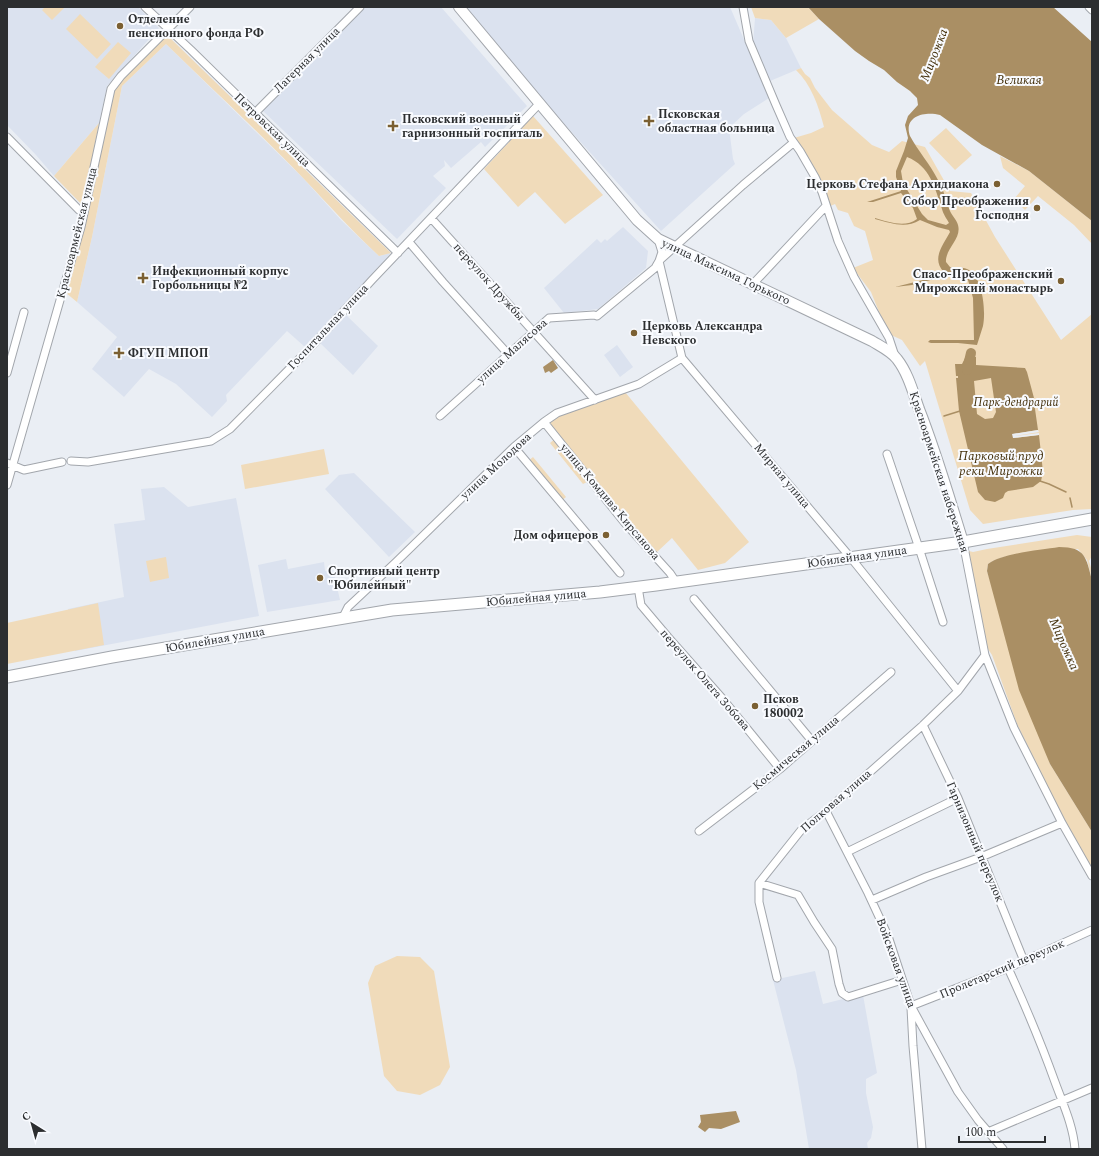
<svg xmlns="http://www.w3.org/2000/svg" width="1099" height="1156" font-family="Spectral,serif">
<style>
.built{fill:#dbe2ef}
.green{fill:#f0dbba}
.water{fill:#aa8f64;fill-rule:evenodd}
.pier{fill:#eaeef4}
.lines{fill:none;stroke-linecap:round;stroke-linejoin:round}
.stream{stroke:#aa8f64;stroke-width:1.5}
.river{stroke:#aa8f64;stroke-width:10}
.street-casing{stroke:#a2a6ac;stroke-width:9}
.secondary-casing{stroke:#a2a6ac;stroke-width:12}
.primary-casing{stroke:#a2a6ac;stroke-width:13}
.street{stroke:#fff;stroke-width:7}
.secondary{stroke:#fff;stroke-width:10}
.primary{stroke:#fff;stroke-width:11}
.poi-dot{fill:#7b6032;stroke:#f9fbff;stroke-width:1.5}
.labels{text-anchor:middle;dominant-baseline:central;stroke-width:4;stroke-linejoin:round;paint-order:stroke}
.poi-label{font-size:12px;font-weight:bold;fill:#2c2e30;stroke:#f9fbff;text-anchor:start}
.street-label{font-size:12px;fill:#2c2e30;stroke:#f9fbff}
.park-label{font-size:12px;font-style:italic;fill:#45310c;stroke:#f9fbff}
.water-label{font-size:13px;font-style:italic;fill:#45310c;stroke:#f9fbff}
</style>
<rect width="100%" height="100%" fill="#eaeef4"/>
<path class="built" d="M 7,7 L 138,7 L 159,28 L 107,86 L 99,123 L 54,176 L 36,155 L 7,125 Z
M 364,7 L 441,7 L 527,106 L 485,147 L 481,142 L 451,168 L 444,160 L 445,166 L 433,176 L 446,188 L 397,239 L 262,110 Z
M 465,7 L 730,7 L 769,98 L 744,114 L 729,128 L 733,159 L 735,164 L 661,231 L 549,107 Z
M 755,18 L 771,20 L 786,38 L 801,68 L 770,81 L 753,45 Z
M 166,44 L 302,177 L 341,220 L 365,243 L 379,256 L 391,253 L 305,347 L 287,331 L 226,395 L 227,401 L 212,417 L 176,384 L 149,369 L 124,397 L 92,369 L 117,337 L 77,302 L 92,237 L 122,86 Z
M 623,227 L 648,251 L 646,268 L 598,309 L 564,313 L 544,288 L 597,239 L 601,243 L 605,239 L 607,241 Z
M 345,314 L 378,346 L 353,375 L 319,342 Z
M 617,345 L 633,367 L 620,377 L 604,355 Z
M 354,473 L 415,532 L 389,557 L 325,489 L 339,475 Z
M 164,487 L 188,507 L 236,498 L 259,616 L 75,651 L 68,609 L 124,597 L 114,524 L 145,520 L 141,489 Z
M 286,559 L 288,569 L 324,562 L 325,571 L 333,570 L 340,600 L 267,612 L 258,565 Z
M 815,971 L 823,1004 L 843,999 L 863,995 L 877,1073 L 866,1079 L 866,1093 L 873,1127 L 871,1138 L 867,1143 L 868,1149 L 809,1149 L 796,1070 L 773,980 Z"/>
<path class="green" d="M 45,7 L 65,7 L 52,20 L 42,10 Z
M 751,7 L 808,7 L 819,19 L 786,38 L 771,20 L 755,18 Z
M 80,14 L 111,44 L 97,59 L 66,29 Z
M 167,35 L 391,253 L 379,256 C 352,231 328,204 303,178 C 259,132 211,88 166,44 L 122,86 L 92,237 L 77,302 L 66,293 L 114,90 L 122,78 Z
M 118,42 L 131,53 L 109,79 L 95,67 Z
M 801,68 L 805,74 L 810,78 L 815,88 L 832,110 L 872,145 L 889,152 L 902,141 L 925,147 L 950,191 L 971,193 L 995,237 L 1061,340 L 1092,314 L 1092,509 L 1073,510 L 983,524 L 970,510 L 925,361 L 920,366 L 902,340 L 891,335 L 879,312 L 871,292 L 853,268 L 873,260 L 865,231 L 854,226 L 848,213 L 838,210 L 835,204 L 828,207 L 794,138 L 811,133 L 824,127 C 819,107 811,84 796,70 Z
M 533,116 L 603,195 L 565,224 L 535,192 L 518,207 L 484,169 Z
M 99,123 L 83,206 L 54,176 Z
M 946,128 L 972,155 L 955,170 L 929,143 Z
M 1000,156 L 1029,171 L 1092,221 L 1092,244 L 1074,225 L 1038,196 L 1025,210 L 1014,199 L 1025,186 L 1003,168 Z
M 625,392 L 749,542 L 725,563 L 698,570 L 672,538 L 657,552 L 654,550 L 631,525 L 550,423 L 559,416 Z
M 557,437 L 591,480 L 583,484 L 550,443 Z
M 324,449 L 329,474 L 245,489 L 241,465 Z
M 533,457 L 566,497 L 560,502 L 527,462 Z
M 1077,535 L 1092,537 L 1092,556 L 1089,561 L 1092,571 L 1092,580 L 1087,560 L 1078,549 C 1055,551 1006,551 988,564 L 987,571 L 1050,764 L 1092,832 L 1092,870 L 1065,821 L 1017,724 L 992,655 L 988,649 L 971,571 L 969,551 L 973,552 L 987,549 Z
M 166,557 L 169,578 L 150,582 L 146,561 Z
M 98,603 L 104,645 L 7,664 L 7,623 Z
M 397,956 L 420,957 L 434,971 L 450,1067 L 440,1085 L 420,1095 L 397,1091 L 384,1076 L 368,983 L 375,966 Z"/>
<path class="water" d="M 808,7 L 1053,7 L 1092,42 L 1092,221 L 1029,171 L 982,145 L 940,115 C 925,111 903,116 910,136 C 918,151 930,164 938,180 C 944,190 946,201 950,211 C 952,216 957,220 958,225 C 962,239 945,249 946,262 L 950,267 C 956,267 964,267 969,270 C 983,279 986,311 983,326 C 981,332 979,339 977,345 L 958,343 L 931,343 L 928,342 L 930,340 L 974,340 L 973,298 L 968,280 L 964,278 L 949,275 L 912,285 L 895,287 L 943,275 L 944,272 C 931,259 943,245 950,232 L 949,230 L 937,227 L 920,220 C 905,229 891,223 875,219 L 875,218 C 889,222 905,228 917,219 L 913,208 L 901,193 L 873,202 L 867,202 L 901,191 L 896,177 L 896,171 L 904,151 L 908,138 L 905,125 L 908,116 L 918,105 L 917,98 L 910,91 L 897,82 L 884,70 L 869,61 L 855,51 L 819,19 ZM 907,157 C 930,166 935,188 942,209 C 943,214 947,219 949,223 L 946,225 L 928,220 L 922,214 L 903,183 L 901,171 Z
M 968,357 L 976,357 L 976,365 L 1025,368 L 1027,372 L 1034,398 L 1031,399 L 1031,402 L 1034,402 L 1038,430 L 1013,434 L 1013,438 L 1039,435 L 1043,472 L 1041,481 L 1033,487 L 1008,491 L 1005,493 L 1003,498 L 995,502 L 985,500 L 978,492 L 959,411 L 956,378 L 958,378 L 958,376 L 956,376 L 955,364 L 962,364 L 965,358 ZM 991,378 L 996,412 L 993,418 L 985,419 L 977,414 L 974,381 Z
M 553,360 L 558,368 L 551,373 L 549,371 L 545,373 L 543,367 Z
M 1059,547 C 1086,547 1086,558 1092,580 L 1092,832 L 1050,764 L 1019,690 L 987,571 L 988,564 C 1002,553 1041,550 1059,547 Z
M 736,1111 L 740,1122 L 721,1129 L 709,1128 L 705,1132 L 698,1127 L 701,1122 L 700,1115 Z"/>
<path class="pier" d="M 1038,430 L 1039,432 L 1015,436 L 1039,433 L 1039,435 L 1013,438 L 1012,434 Z"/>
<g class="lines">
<path class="stream" d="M 944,416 L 960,411
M 1040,481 L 1049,484 L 1066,492
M 1070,498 L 1072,507"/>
<path class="river" d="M 967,370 L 971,353"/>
<g class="street-casing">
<path id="street" d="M 145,7 L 191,50 L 398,253
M 743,7 L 749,41 L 776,105 L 790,137 L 800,151 L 815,177 L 822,192 L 838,241 L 854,277 L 889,338 L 895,356
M 1089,7 L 1092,10
M 255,113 L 360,7
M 7,137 L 79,210 L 84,212
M 431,218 L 595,400
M 658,239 L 662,252 L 659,261 L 682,358 L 851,558 L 958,691
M 409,242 L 443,282 L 509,355
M 752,285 L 826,206
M 7,373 L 24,312
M 440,416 L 549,318 L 594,315 L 597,316 L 655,268 L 659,261 L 743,185 L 793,143
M 544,422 L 624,522 L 670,573 L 676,582
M 514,447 L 620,573
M 887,454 L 919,548 L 943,622
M 71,461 L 88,462 L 211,441 L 230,429 L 309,349 L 372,280 L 539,104
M 7,463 L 24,470 L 62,462
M 7,485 L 81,227 L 111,89 L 121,76 L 190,7
M 963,542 L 985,655 L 1014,728 L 1062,823 L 1092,876
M 638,587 L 641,605 L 668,637 L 722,698 L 780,769
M 694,599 L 812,741
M 342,619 L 348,607 L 396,562 L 514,447 L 544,422 L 557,413 L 639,384 L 682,358
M 923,725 L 958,798 L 1024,961
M 826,811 L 868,893 L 888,936 L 911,1006 L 958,1092 L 978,1120 L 1003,1149
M 699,831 L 780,769 L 891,672
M 847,852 L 958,798
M 759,883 L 798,895 L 814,922 L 832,949 L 839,984 L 842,993 L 848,997 L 902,980
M 872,900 L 926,877 L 981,857 L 1062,823
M 1008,968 C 1025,1005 1041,1043 1055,1082 C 1063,1104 1073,1125 1075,1149
M 777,978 L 759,902 L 759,883 L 802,829 L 826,811 L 923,725 L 958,691 L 985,655
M 911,1006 L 1008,968 L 1092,930
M 911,1008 L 913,1046 L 922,1149
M 988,1132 L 1092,1088"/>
</g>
<g class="secondary-casing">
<path id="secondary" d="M 459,7 L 637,220 L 658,239 L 872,341 C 880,346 891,351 897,359 C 908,373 913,392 919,409 C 936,452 949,497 963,542"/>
</g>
<g class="primary-casing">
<path id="primary" d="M 7,677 L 112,657 L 392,610 L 600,592 L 656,585 L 963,542 L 1092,519"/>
</g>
<use href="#street" class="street"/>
<use href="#secondary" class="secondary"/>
<use href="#primary" class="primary"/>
</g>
<g class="poi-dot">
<circle cx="120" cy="26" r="4"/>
<path d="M647 115h4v4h4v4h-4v4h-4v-4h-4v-4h4z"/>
<path d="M391 120h4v4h4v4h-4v4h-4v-4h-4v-4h4z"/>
<circle cx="997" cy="184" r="4"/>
<circle cx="1037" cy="208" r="4"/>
<path d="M141 272h4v4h4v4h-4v4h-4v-4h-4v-4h4z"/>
<circle cx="1061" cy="281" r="4"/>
<circle cx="634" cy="333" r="4"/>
<path d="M117 347h4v4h4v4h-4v4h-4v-4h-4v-4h4z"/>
<circle cx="606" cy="535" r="4"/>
<circle cx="320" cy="578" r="4"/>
<circle cx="755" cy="706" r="4"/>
</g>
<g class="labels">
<g class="poi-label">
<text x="128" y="19">Отделение<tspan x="128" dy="14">пенсионного фонда РФ</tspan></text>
<text x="658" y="114">Псковская<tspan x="658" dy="14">областная больница</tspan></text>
<text x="402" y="119">Псковский военный<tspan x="402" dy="14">гарнизонный госпиталь</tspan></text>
<text x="989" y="184" text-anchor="end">Церковь Стефана Архидиакона</text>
<text x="1029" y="201" text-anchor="end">Собор Преображения<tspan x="1029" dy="14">Господня</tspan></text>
<text x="152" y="271">Инфекционный корпус<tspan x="152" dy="14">Горбольницы №2</tspan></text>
<text x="1053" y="274" text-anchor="end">Спасо-Преображенский<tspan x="1053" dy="14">Мирожский монастырь</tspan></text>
<text x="642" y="326">Церковь Александра<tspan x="642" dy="14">Невского</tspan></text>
<text x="128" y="353">ФГУП МПОП</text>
<text x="598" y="535" text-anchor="end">Дом офицеров</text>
<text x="328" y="571">Спортивный центр<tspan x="328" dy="14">"Юбилейный"</tspan></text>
<text x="763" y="699">Псков<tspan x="763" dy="14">180002</tspan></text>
</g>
<g class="street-label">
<text transform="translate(307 60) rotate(-45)">Лагерная улица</text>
<text transform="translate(272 130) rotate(44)">Петровская улица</text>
<text transform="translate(77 233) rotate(-76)">Красноармейская улица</text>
<text transform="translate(726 272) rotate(25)">улица Максима Горького</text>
<text transform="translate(489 282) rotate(48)">переулок Дружбы</text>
<text transform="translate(328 327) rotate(-47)">Госпитальная улица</text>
<text transform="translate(512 351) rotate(-42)">улица Малясова</text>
<text transform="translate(496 466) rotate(-43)">улица Молодова</text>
<text transform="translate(939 472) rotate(72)">Красноармейская набережная</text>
<text transform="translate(782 476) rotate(50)">Мирная улица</text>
<text transform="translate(610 502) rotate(50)">улица Комдива Кирсанова</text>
<text transform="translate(857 557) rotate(-8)">Юбилейная улица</text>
<text transform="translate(536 598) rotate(-5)">Юбилейная улица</text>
<text transform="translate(215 640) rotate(-10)">Юбилейная улица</text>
<text transform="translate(705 680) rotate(49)">переулок Олега Зобова</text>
<text transform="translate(796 753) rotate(-40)">Космическая улица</text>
<text transform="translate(836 801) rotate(-41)">Полковая улица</text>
<text transform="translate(975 842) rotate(67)">Гарнизонный переулок</text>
<text transform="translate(896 963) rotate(70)">Войсковая улица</text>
<text transform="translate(1002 969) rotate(-23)">Пролетарский переулок</text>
</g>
<g class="park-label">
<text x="1016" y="402">Парк-дендрарий</text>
</g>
<g class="water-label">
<text transform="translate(934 55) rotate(-69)">Мирожка</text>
<text x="1019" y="80">Великая</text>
<text x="1001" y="456">Парковый пруд<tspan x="1001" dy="15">реки Мирожки</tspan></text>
<text transform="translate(1064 644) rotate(66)">Мирожка</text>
</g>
</g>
<rect width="1099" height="1156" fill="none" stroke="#2c2e30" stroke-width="16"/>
<g transform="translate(32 1124) rotate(323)" stroke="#f9fbff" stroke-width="3" paint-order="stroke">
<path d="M0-3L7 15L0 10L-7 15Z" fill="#2c2e30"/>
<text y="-6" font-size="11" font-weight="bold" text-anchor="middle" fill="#2c2e30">С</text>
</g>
<path d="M959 1136v6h86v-6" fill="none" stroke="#2c2e30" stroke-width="2"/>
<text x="965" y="1136" font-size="12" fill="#2c2e30" stroke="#f9fbff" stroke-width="3" paint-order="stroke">100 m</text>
</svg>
